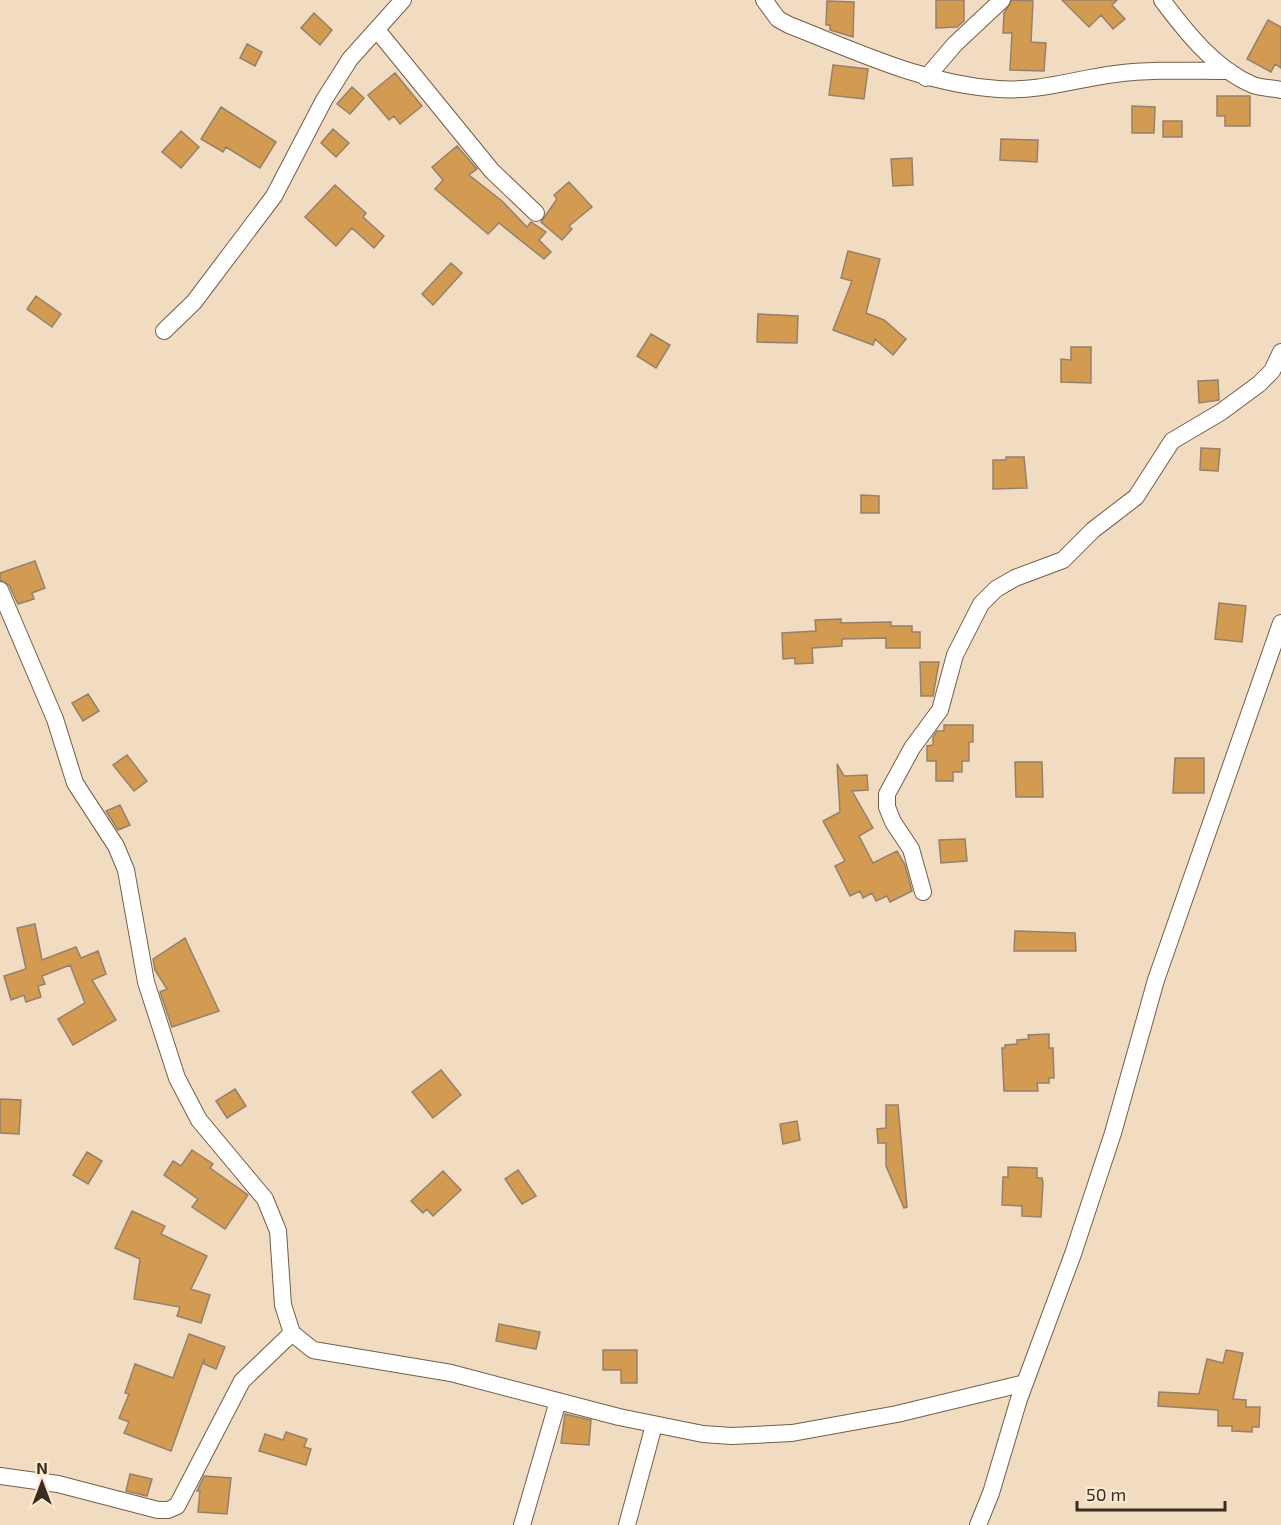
<svg xmlns="http://www.w3.org/2000/svg" width="1281" height="1525" font-family="'Exo 2',sans-serif">
<style>
.building{fill:#d39a51;stroke:#95816a;stroke-width:1.5}
.lines{fill:none;stroke-linecap:round;stroke-linejoin:round}
.minor-casing{stroke:#725f49;stroke-width:18}
.minor{stroke:#fff;stroke-width:16}
</style>
<rect width="100%" height="100%" fill="#f1dbc1"/>
<path class="building" d="M 936,0 L 964,0 L 964,21 L 957,27 L 936,28 Z
M 1012,0 L 1033,1 L 1031,42 L 1046,43 L 1044,71 L 1010,70 L 1012,33 L 1003,33 L 1004,13 Z
M 1062,0 L 1117,0 L 1112,5 L 1125,19 L 1113,29 L 1101,15 L 1089,27 Z
M 827,1 L 854,2 L 853,37 L 830,30 L 830,25 L 826,25 Z
M 314,13 L 332,30 L 320,45 L 301,28 Z
M 1268,20 L 1281,27 L 1281,68 L 1275,64 L 1271,72 L 1247,59 Z
M 247,44 L 262,52 L 255,66 L 240,58 Z
M 833,65 L 868,69 L 864,99 L 829,95 Z
M 395,73 L 422,106 L 400,124 L 394,116 L 389,120 L 368,95 Z
M 352,87 L 364,98 L 350,114 L 337,104 Z
M 1217,96 L 1250,96 L 1250,126 L 1225,126 L 1225,116 L 1217,116 Z
M 1132,106 L 1155,107 L 1154,133 L 1132,133 Z
M 221,107 L 276,142 L 260,168 L 226,147 L 223,152 L 201,139 Z
M 1163,121 L 1182,121 L 1182,137 L 1163,137 Z
M 333,129 L 349,143 L 336,157 L 321,143 Z
M 181,131 L 199,147 L 181,168 L 162,152 Z
M 1001,139 L 1038,140 L 1037,162 L 1000,160 Z
M 457,146 L 477,169 L 469,175 L 502,201 L 527,227 L 531,222 L 546,232 L 539,240 L 551,252 L 544,259 L 499,223 L 488,234 L 435,189 L 443,180 L 432,167 Z
M 912,158 L 913,185 L 893,186 L 891,159 Z
M 569,182 L 592,207 L 569,226 L 572,229 L 562,240 L 541,222 L 557,199 L 554,195 Z
M 335,185 L 366,213 L 363,217 L 384,236 L 374,248 L 352,228 L 336,246 L 305,217 Z
M 848,251 L 880,259 L 866,313 L 884,320 L 906,339 L 893,355 L 875,339 L 873,345 L 833,330 L 852,281 L 841,278 Z
M 451,263 L 462,273 L 433,305 L 422,294 Z
M 36,296 L 61,314 L 52,327 L 27,309 Z
M 758,314 L 798,316 L 797,343 L 757,342 Z
M 651,334 L 670,345 L 656,368 L 637,356 Z
M 1071,347 L 1091,347 L 1091,383 L 1061,382 L 1061,359 L 1071,360 Z
M 1218,380 L 1219,400 L 1199,403 L 1198,381 Z
M 1201,448 L 1220,449 L 1218,471 L 1200,470 Z
M 1006,457 L 1024,457 L 1027,488 L 993,489 L 993,460 L 1006,460 Z
M 861,495 L 879,496 L 879,513 L 861,513 Z
M 35,561 L 45,588 L 32,593 L 34,599 L 18,604 L 9,585 L 0,580 L 0,573 Z
M 1219,603 L 1246,606 L 1242,642 L 1215,639 Z
M 841,619 L 841,623 L 891,622 L 891,626 L 912,626 L 912,632 L 920,632 L 920,648 L 886,648 L 886,638 L 842,639 L 842,646 L 812,648 L 813,663 L 795,664 L 795,658 L 783,659 L 782,633 L 816,631 L 815,620 Z
M 920,662 L 939,662 L 933,696 L 921,696 Z
M 88,694 L 99,711 L 83,721 L 72,703 Z
M 944,725 L 973,725 L 973,742 L 969,742 L 969,761 L 962,761 L 962,772 L 953,772 L 953,781 L 936,781 L 936,761 L 927,761 L 927,746 L 933,745 L 933,737 L 937,731 L 944,731 Z
M 127,755 L 147,781 L 134,791 L 113,765 Z
M 1175,758 L 1204,758 L 1204,793 L 1173,793 Z
M 1015,762 L 1042,762 L 1043,797 L 1016,797 Z
M 837,764 L 844,776 L 867,775 L 868,790 L 852,791 L 873,828 L 859,836 L 873,863 L 897,851 L 905,865 L 912,891 L 890,902 L 887,896 L 876,901 L 872,893 L 863,898 L 860,891 L 850,896 L 835,866 L 845,861 L 823,821 L 840,812 Z
M 120,805 L 130,825 L 118,830 L 106,811 Z
M 965,839 L 967,861 L 941,863 L 939,840 Z
M 35,924 L 42,960 L 76,947 L 81,958 L 98,951 L 106,974 L 92,980 L 116,1020 L 73,1045 L 58,1019 L 85,1003 L 70,965 L 42,976 L 45,984 L 38,986 L 41,997 L 26,1002 L 24,995 L 11,1000 L 4,976 L 26,969 L 17,928 Z
M 1015,931 L 1075,933 L 1076,951 L 1014,951 Z
M 185,938 L 219,1011 L 172,1027 L 160,992 L 167,989 L 155,970 L 153,959 Z
M 1049,1034 L 1049,1048 L 1053,1048 L 1054,1078 L 1049,1078 L 1049,1083 L 1037,1083 L 1038,1091 L 1004,1091 L 1002,1048 L 1005,1048 L 1005,1045 L 1017,1044 L 1017,1040 L 1029,1039 L 1028,1035 Z
M 441,1070 L 461,1095 L 433,1118 L 412,1092 Z
M 235,1089 L 246,1106 L 227,1118 L 216,1101 Z
M 0,1099 L 21,1100 L 19,1134 L 0,1133 Z
M 886,1105 L 898,1105 L 907,1207 L 904,1208 L 886,1166 L 886,1143 L 878,1143 L 877,1129 L 886,1128 Z
M 797,1121 L 800,1140 L 783,1144 L 780,1124 Z
M 192,1150 L 213,1164 L 210,1168 L 248,1195 L 225,1229 L 192,1207 L 198,1199 L 164,1175 L 173,1161 L 181,1166 Z
M 87,1152 L 102,1161 L 88,1184 L 73,1175 Z
M 1008,1167 L 1037,1168 L 1037,1178 L 1042,1178 L 1043,1183 L 1041,1217 L 1022,1216 L 1022,1206 L 1002,1205 L 1003,1177 L 1008,1177 Z
M 518,1170 L 536,1196 L 522,1204 L 505,1179 Z
M 443,1171 L 461,1190 L 433,1216 L 427,1209 L 423,1213 L 411,1201 Z
M 132,1211 L 165,1226 L 161,1234 L 207,1256 L 191,1289 L 210,1295 L 201,1323 L 177,1316 L 180,1307 L 134,1299 L 140,1259 L 115,1248 Z
M 499,1324 L 540,1332 L 536,1349 L 496,1341 Z
M 189,1334 L 225,1347 L 216,1369 L 204,1364 L 204,1359 L 171,1451 L 124,1433 L 129,1422 L 119,1418 L 129,1394 L 125,1393 L 135,1364 L 173,1378 Z
M 603,1350 L 637,1350 L 637,1383 L 621,1383 L 621,1370 L 603,1370 Z
M 1226,1350 L 1243,1353 L 1233,1399 L 1246,1400 L 1246,1407 L 1260,1407 L 1259,1427 L 1252,1427 L 1252,1432 L 1232,1431 L 1232,1426 L 1218,1426 L 1218,1410 L 1158,1406 L 1159,1392 L 1199,1394 L 1207,1359 L 1223,1363 Z
M 565,1414 L 591,1420 L 589,1445 L 561,1443 Z
M 286,1432 L 307,1439 L 304,1447 L 311,1449 L 306,1465 L 259,1451 L 265,1434 L 283,1440 Z
M 130,1474 L 152,1479 L 147,1496 L 126,1491 Z
M 204,1476 L 231,1478 L 227,1514 L 198,1512 L 200,1491 L 197,1491 Z"/>
<g class="lines">
<g class="minor-casing">
<path id="minor" d="M 764,0 L 778,19 L 789,25 C 858,52 924,84 998,89 C 1039,92 1075,79 1115,74 C 1153,69 1191,71 1229,71
M 1162,0 C 1186,32 1215,69 1253,85 C 1262,88 1272,88 1281,90
M 377,30 L 492,171 L 536,213
M 926,78 L 955,44 L 1002,0
M 164,331 L 194,302 L 274,196 L 324,100 L 350,59 L 403,0
M 0,590 L 55,719 L 75,783 L 116,846 L 126,870 L 146,982 L 177,1078 L 199,1120 L 265,1199 L 278,1231 L 283,1305 L 292,1333 L 313,1350 L 451,1373 L 619,1417 L 703,1434 L 732,1436 L 792,1433 L 897,1414 L 1025,1383
M 923,892 L 911,849 L 893,822 L 887,807 L 887,794 L 912,748 L 940,710 L 955,655 L 981,604 L 996,589 L 1015,578 L 1063,560 L 1093,530 L 1136,497 L 1172,441 L 1221,412 L 1259,384 L 1272,371 L 1281,352
M 0,1476 L 58,1484 L 158,1510 L 168,1510 L 177,1506 L 242,1381 L 292,1333
M 522,1525 L 558,1401
M 627,1525 L 654,1425
M 978,1525 L 991,1493 L 1019,1399 L 1073,1254 L 1113,1133 L 1156,980 L 1281,623"/>
</g>
<use href="#minor" class="minor"/>
</g>
<g transform="translate(42 1483)" stroke="#fee8ce" stroke-width="4.5" paint-order="stroke">
<path d="M0-4.5L10 22L0 15L-10 22Z" fill="#362e24"/>
<text y="-9" font-size="16" font-weight="bold" text-anchor="middle" fill="#362e24">N</text>
</g>
<path d="M1077 1501v9h148v-9" fill="none" stroke="#362e24" stroke-width="3"/>
<text x="1086" y="1501" font-size="18" fill="#362e24" stroke="#fee8ce" stroke-width="4.5" paint-order="stroke">50 m</text>
</svg>
